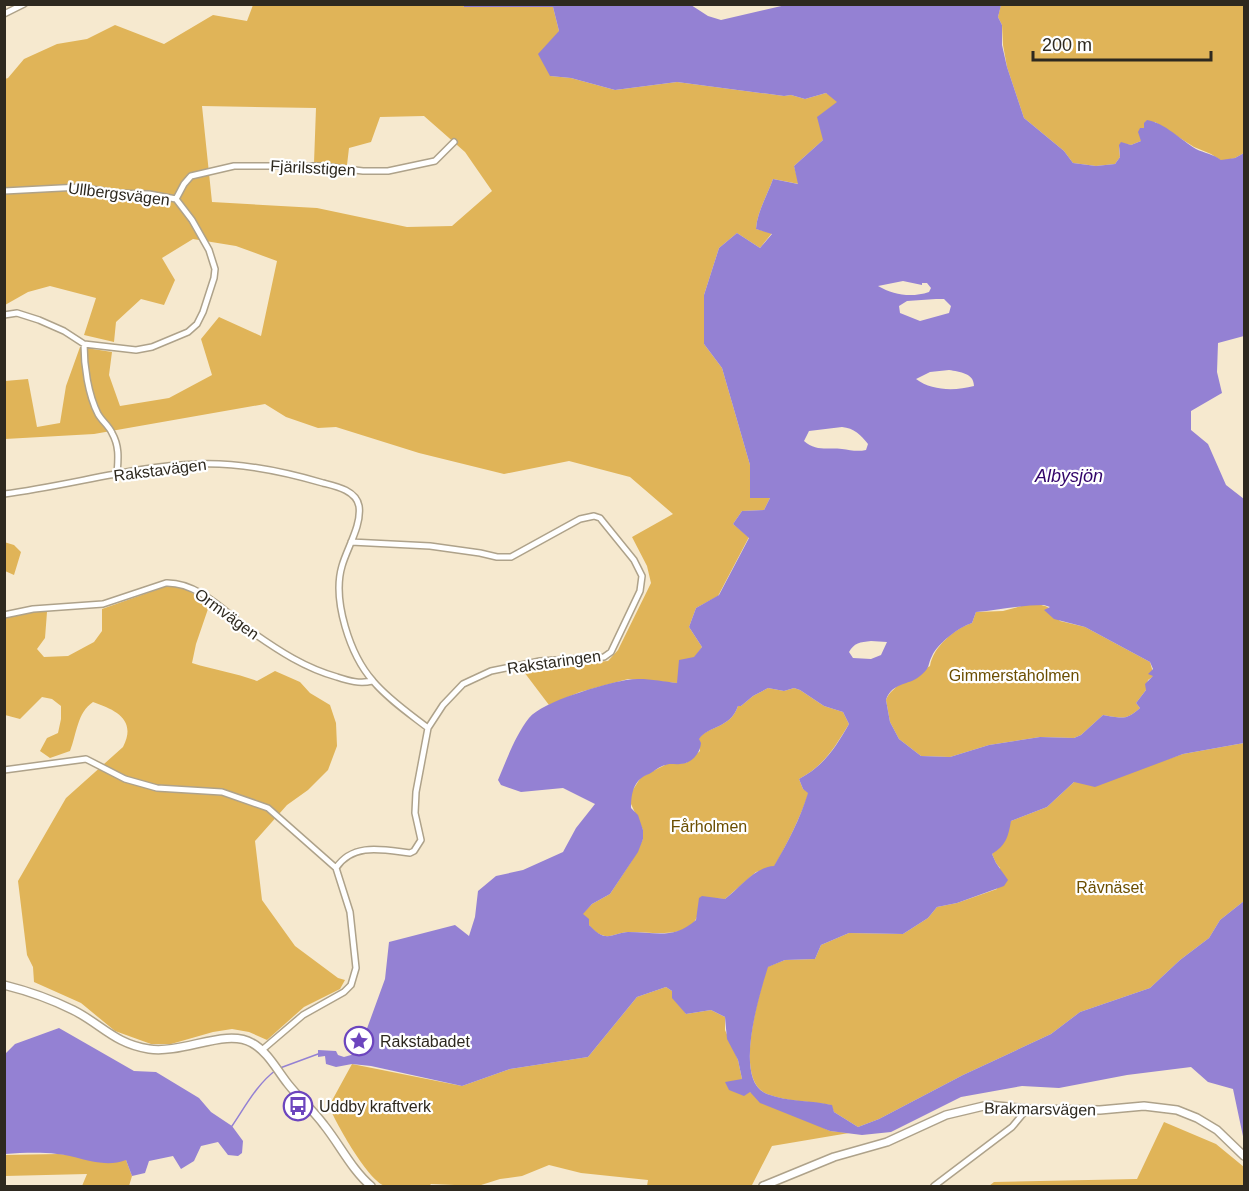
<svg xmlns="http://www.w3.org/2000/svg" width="1249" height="1191" font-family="Arial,sans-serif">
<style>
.forest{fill:#e0b458;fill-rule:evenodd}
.water{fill:#9481d3;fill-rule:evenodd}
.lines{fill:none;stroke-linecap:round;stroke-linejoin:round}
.stream{stroke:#9481d3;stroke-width:1.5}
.minor-casing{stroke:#aea28a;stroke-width:8}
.tertiary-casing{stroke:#aea28a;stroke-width:10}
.minor{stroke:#fff;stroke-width:5}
.tertiary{stroke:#fff;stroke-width:7}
.labels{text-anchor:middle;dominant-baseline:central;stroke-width:4.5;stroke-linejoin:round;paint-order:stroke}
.street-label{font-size:16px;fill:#2e291f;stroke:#fff}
.park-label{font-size:16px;fill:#6b4e01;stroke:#fff}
.poi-label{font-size:16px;fill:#2e291f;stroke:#fff;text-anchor:start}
.water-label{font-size:18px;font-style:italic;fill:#32046a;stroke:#fff}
</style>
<rect width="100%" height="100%" fill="#f6e9cf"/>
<path class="forest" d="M 463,4 L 464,7 L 553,7 L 559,31 L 550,76 L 571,78 L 615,90 L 677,82 L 784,96 L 791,95 L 805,99 L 826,93 L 841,101 L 823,140 L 794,166 L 799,184 L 773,179 C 767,196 757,212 756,229 L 772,233 L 760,248 L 737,233 L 719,248 L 704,295 L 704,344 L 722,368 L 750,465 L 750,498 L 770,498 L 764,510 L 742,511 L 733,524 L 749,537 L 718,596 L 696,608 L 689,627 L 702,647 L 677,683 L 628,679 L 580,692 L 549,705 L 521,668 L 608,661 L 618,650 L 651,583 L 647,566 L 632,537 L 673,514 L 630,477 L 569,461 L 504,474 L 419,453 L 336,427 L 318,428 L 286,417 L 265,404 L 94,434 L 5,439 L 5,381 L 28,379 L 37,427 L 60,423 L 66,386 L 80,347 L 112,352 L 109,375 L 120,406 L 169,398 L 212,375 L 201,339 L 219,317 L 261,336 L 277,261 L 236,246 L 193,239 L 162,258 L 175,280 L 164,305 L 141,299 L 116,322 L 114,342 L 84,335 L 96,298 L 50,286 L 28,292 L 5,305 L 5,79 L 8,78 L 24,59 L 57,44 L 87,39 L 115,25 L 164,44 L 213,15 L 247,21 L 253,5 ZM 202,106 L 316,108 L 314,163 L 347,165 L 349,148 L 371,142 L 380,117 L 424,116 L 465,152 L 492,191 L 452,226 L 407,227 L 317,208 L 212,202 Z
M 1001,4 L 1244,5 L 1244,153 L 1235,158 L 1222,161 L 1211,154 L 1194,147 L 1155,122 L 1144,128 L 1141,141 L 1131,145 L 1121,143 L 1119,148 L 1120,157 L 1115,164 L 1096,166 L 1073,163 L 1064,151 L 1024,118 L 1007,67 L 1003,45 L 1002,25 L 998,17 Z
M 4,542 L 14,545 L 21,552 L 14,575 L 5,571 Z
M 170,585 L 186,588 L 209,606 L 196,644 L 192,663 C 214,670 236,673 257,681 L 275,671 L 300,682 L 310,693 L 330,705 L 336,723 L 337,746 L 328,770 L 308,790 L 287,805 L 255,841 L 262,900 L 295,946 L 338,978 L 345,980 L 340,989 L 304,1007 L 267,1040 L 249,1032 L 232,1029 L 213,1032 L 171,1044 L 151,1044 L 115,1031 L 81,1003 L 34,982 L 33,967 L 27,955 L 18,881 L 66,798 L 123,747 C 137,720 116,710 93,702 C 77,713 77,733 70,751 L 50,758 L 40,751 L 47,738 L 58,733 L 61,719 L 61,706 L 52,699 L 42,697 L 20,719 L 5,715 L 4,617 L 31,611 L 47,612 L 45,638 L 37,649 L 44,657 L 68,656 L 94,642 L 102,631 L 102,609 Z
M 1025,605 C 1046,604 1048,604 1060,621 L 1085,627 L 1150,662 L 1154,676 L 1148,680 L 1146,690 L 1136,703 L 1140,708 C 1126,721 1121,718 1103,715 L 1081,735 L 1074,738 L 1040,737 L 989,745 L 950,757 L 921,756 L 899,739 L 890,722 L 886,700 C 891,686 917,674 930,666 C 933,647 954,629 972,623 L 976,612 L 1003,611 Z
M 768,688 L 784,691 L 794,688 L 800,690 L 824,706 L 843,712 L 849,724 C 834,748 825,765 799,779 L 803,789 L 809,792 C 800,818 788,842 774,867 L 756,872 L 725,899 L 710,898 L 699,905 C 699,943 652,931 628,932 C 621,932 612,937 605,936 C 594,934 587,923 582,914 L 592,904 L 610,894 L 631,862 L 643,839 L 643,830 L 631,804 L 631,793 L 641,777 L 667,764 L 686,763 L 700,751 L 698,739 C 709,725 730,729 738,706 L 741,706 L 753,696 Z
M 1244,743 L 1244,901 L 1220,920 L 1209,938 L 1180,960 L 1150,988 L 1080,1012 L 1051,1034 L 963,1075 L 879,1119 L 858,1127 L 834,1112 L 831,1105 C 810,1101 787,1102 767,1094 C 732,1080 760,993 767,967 L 785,960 L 815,959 L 821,945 L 849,933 L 903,934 L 928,918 L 937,907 L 957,903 L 997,889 L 1000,868 L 996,863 L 992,854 L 1011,821 L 1047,807 L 1074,782 L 1144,767 L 1183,754 Z
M 666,987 L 672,991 L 686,1014 L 711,1010 L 725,1017 L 725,1030 L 738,1060 L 742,1079 L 750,1092 L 830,1131 L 849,1133 L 772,1146 L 752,1185 L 749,1186 L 647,1186 L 648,1180 L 581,1173 L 549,1165 L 522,1176 L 500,1179 L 478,1186 L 431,1184 L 429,1186 C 416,1186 399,1189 386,1186 C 370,1184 335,1122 329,1106 L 352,1064 L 462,1086 L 510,1069 L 588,1057 L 637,997 Z
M 1164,1122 L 1216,1144 L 1244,1167 L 1244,1186 L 989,1186 L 994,1182 L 1137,1179 Z
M 59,1154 L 126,1160 L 132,1176 L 129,1186 L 82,1186 L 87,1174 L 5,1176 L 4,1155 Z"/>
<path class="water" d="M 790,4 L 1001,5 L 998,17 L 1002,25 L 1002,45 L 1007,67 L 1024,118 L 1064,151 L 1073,163 L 1096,166 L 1115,164 L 1120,157 L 1119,145 L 1121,142 L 1131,145 L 1141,141 L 1138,132 L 1140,128 L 1144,128 L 1144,123 L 1147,120 C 1165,123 1181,140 1196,149 C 1204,153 1213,154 1221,160 L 1235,158 L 1244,153 L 1244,336 L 1218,343 L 1217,372 L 1222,393 L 1191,411 L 1191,430 L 1208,444 L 1226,485 L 1244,499 L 1244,743 L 1183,754 L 1095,787 L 1074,782 L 1047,807 L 1011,821 C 1008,838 1006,845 992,854 L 996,863 L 1008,880 L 1004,886 L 957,903 L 937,907 L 928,918 L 903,934 L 849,933 L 821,945 L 815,959 L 785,960 L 768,967 C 760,993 732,1081 767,1094 C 788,1102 811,1100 832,1105 L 834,1112 L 858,1127 L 879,1119 L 963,1075 L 1051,1034 L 1080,1012 L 1150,988 L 1180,960 L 1209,938 L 1220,920 L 1244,901 L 1244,1141 L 1233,1089 L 1208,1082 L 1191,1067 L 1127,1075 L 1059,1088 L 1022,1086 L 961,1097 L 891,1132 L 862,1135 L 830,1131 L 760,1103 L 750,1092 L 744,1096 L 729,1090 L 725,1082 L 742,1079 L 738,1060 L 727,1039 L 725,1017 L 711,1010 L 686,1014 L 672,998 L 672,991 L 666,987 L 637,997 L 588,1057 L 510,1069 L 462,1086 L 371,1066 L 352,1064 L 336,1067 L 326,1064 L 325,1056 L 318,1057 L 318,1050 L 336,1051 L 338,1055 L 344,1057 L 351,1055 L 361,1045 L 385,979 L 389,942 L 455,925 L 469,936 L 475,917 L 478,891 L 496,876 L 523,870 L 563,852 L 576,828 L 595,804 L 563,788 L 521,792 L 501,785 L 498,780 C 507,759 515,736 529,718 C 543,701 604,684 626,680 C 642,677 661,681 677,683 L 679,660 L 694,657 L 702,647 L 689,627 L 696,608 L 719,595 L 749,538 L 733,524 L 742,511 L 764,510 L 770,498 L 750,498 L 750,465 L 722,368 L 704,344 L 704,295 L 719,248 L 737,233 L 760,248 L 772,234 L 756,229 C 757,212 767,196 773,179 L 798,184 L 794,166 L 823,140 L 817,117 L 837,102 L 826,93 L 805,99 L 791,95 L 784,96 L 677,82 L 615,90 L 571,78 L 550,76 L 538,54 L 559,31 L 553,7 L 464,7 L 463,5 L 691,5 L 708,16 L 721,20 ZM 903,281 L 922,285 L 922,283 L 927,283 L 931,288 L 929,292 C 911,298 894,295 878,286 ZM 936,299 L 944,299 L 951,306 L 949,313 L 920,321 L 900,313 L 899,306 L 907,301 ZM 949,370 C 960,372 974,373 974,386 C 955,391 932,391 916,379 L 930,372 ZM 842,427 C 854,428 861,435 868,444 L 866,450 C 857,452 850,450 842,449 C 828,447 816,452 804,441 L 809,431 ZM 1044,605 L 1050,607 L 1044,610 L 1054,619 L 1085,627 L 1150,662 L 1153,669 L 1148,674 L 1153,676 L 1145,684 L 1146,690 L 1136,703 L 1140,708 C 1126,721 1121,718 1103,715 L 1081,735 L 1074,738 L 1040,737 L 989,745 L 950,757 L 921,756 L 899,739 L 890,722 L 886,700 C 892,682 908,686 920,676 C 931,667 927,666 932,656 C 938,643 959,627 972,623 L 976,612 C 999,610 1021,605 1044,605 ZM 871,641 L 887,642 L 881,655 L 871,659 L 853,658 L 849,652 C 854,643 860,642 871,641 ZM 768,688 L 784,691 L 794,688 L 800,690 L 824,706 L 843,712 L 849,724 C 835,748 825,765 799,779 L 803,789 L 808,793 C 800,819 788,842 774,866 C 754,867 740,888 725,899 L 702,896 L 699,898 L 696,920 C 673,940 656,932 628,932 C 621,932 612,937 605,936 C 599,935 593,929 589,925 L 589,919 L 583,914 L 592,904 L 610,894 L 638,852 L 643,839 L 643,830 L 638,815 L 631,808 C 631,793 634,779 649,774 C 655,771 659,766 666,765 C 670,763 675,765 680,764 C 691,764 700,754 701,743 L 699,739 C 709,725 730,729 738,706 L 741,706 L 753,696 Z
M 59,1028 L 134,1071 L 156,1072 L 199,1098 L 211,1112 L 232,1126 L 243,1141 L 242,1153 L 238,1156 L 228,1155 L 218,1142 L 201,1146 L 194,1161 L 181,1169 L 173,1156 L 149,1161 L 145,1173 L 132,1176 L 126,1160 C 102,1169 80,1156 57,1154 C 39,1152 22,1153 5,1154 L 5,1054 L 15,1044 Z"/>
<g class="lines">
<path class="stream" d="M 280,1068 L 318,1054
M 232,1126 C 245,1107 257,1084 276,1070"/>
<g class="minor-casing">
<path id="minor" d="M 4,14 L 24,4
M 4,191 L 80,187 L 115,193 L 149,194 L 176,199 L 192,220 L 209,250 L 215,269 L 214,278 L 203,312 L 197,324 L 188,332 L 152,347 L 136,350 L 84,344 L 64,331 L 39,320 L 17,313 L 4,315
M 176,199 L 184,184 L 191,176 L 234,166 L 322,166 L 363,171 L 388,171 L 435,161 L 454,142
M 84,344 C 84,366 88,394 98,414 C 102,421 109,426 112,433 C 120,447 118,460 117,475
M 4,494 C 69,486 133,466 197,464 C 240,462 282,471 323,483 C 335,486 356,490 359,506 C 362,525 347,548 342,566 C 332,600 350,655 373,681 C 388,699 410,714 428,728
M 4,615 L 33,609 L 103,604 L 166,583 C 199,582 227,614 252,632 C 279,651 305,668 337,677 C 349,681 360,684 372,681
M 4,770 L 86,759 L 125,779 L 157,788 L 222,792 L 268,808 L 336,868
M 336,868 C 353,842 384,850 410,853 L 414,851 L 421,840 L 415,813 L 416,792 L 428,728 L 443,705 L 463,684 L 491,671 L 540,661 L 604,657 L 611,652 L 640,591 L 642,576 L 634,560 L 600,518 L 594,516 L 580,519 L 511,557 L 497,557 L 480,553 L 430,546 L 351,542
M 262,1050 L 303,1015 L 344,992 L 351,985 L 356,968 L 350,912 L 336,868
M 934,1186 L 1012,1127 L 1027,1109"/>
</g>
<g class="tertiary-casing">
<path id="tertiary" d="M 4,985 C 28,991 51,999 73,1010 C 101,1024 115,1044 149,1049 C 183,1054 226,1028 252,1043 C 267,1051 277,1070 288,1084 C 299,1098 313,1110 324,1125 C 340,1145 352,1170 371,1186
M 763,1186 L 834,1157 L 887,1142 L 946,1115 L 988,1105 L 1027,1109 L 1100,1110 L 1144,1106 L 1177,1110 L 1197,1118 L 1217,1130 L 1244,1156"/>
</g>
<use href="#minor" class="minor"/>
<use href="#tertiary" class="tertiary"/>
</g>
<defs>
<g id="sight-ring" transform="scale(1.5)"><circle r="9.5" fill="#fff" stroke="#6c45be" stroke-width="1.5"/><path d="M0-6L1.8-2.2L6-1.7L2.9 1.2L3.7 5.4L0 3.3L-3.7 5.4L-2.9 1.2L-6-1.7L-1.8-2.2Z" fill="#6c45be"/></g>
<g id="bus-ring" transform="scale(1.5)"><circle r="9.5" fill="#fff" stroke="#6c45be" stroke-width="1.5"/><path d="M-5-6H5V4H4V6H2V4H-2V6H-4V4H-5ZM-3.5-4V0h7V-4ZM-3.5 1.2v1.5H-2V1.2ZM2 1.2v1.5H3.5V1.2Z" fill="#6c45be"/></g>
</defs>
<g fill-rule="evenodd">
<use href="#sight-ring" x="359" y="1041"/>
<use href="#bus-ring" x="298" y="1106"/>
</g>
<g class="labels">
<g class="street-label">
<text transform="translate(313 168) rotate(3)">Fjärilsstigen</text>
<text transform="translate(119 194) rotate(7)">Ullbergsvägen</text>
<text transform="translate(160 470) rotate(-7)">Rakstavägen</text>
<text transform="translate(227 614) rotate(36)">Ormvägen</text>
<text transform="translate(554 662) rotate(-8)">Rakstaringen</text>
<text transform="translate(1040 1109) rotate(1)">Brakmarsvägen</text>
</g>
<g class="park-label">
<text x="1014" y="675">Gimmerstaholmen</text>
<text x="709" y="826">Fårholmen</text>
<text x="1110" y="887">Rävnäset</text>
</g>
<g class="poi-label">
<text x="380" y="1041">Rakstabadet</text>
<text x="319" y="1106">Uddby kraftverk</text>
</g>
<g class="water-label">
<text x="1069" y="476">Albysjön</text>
</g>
</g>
<rect width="1249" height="1191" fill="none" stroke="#2e291f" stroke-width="12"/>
<path d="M1033 51v9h178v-9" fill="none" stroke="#2e291f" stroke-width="3"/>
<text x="1042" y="51" font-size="18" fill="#2e291f" stroke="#ffffff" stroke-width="4.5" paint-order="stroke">200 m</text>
</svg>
